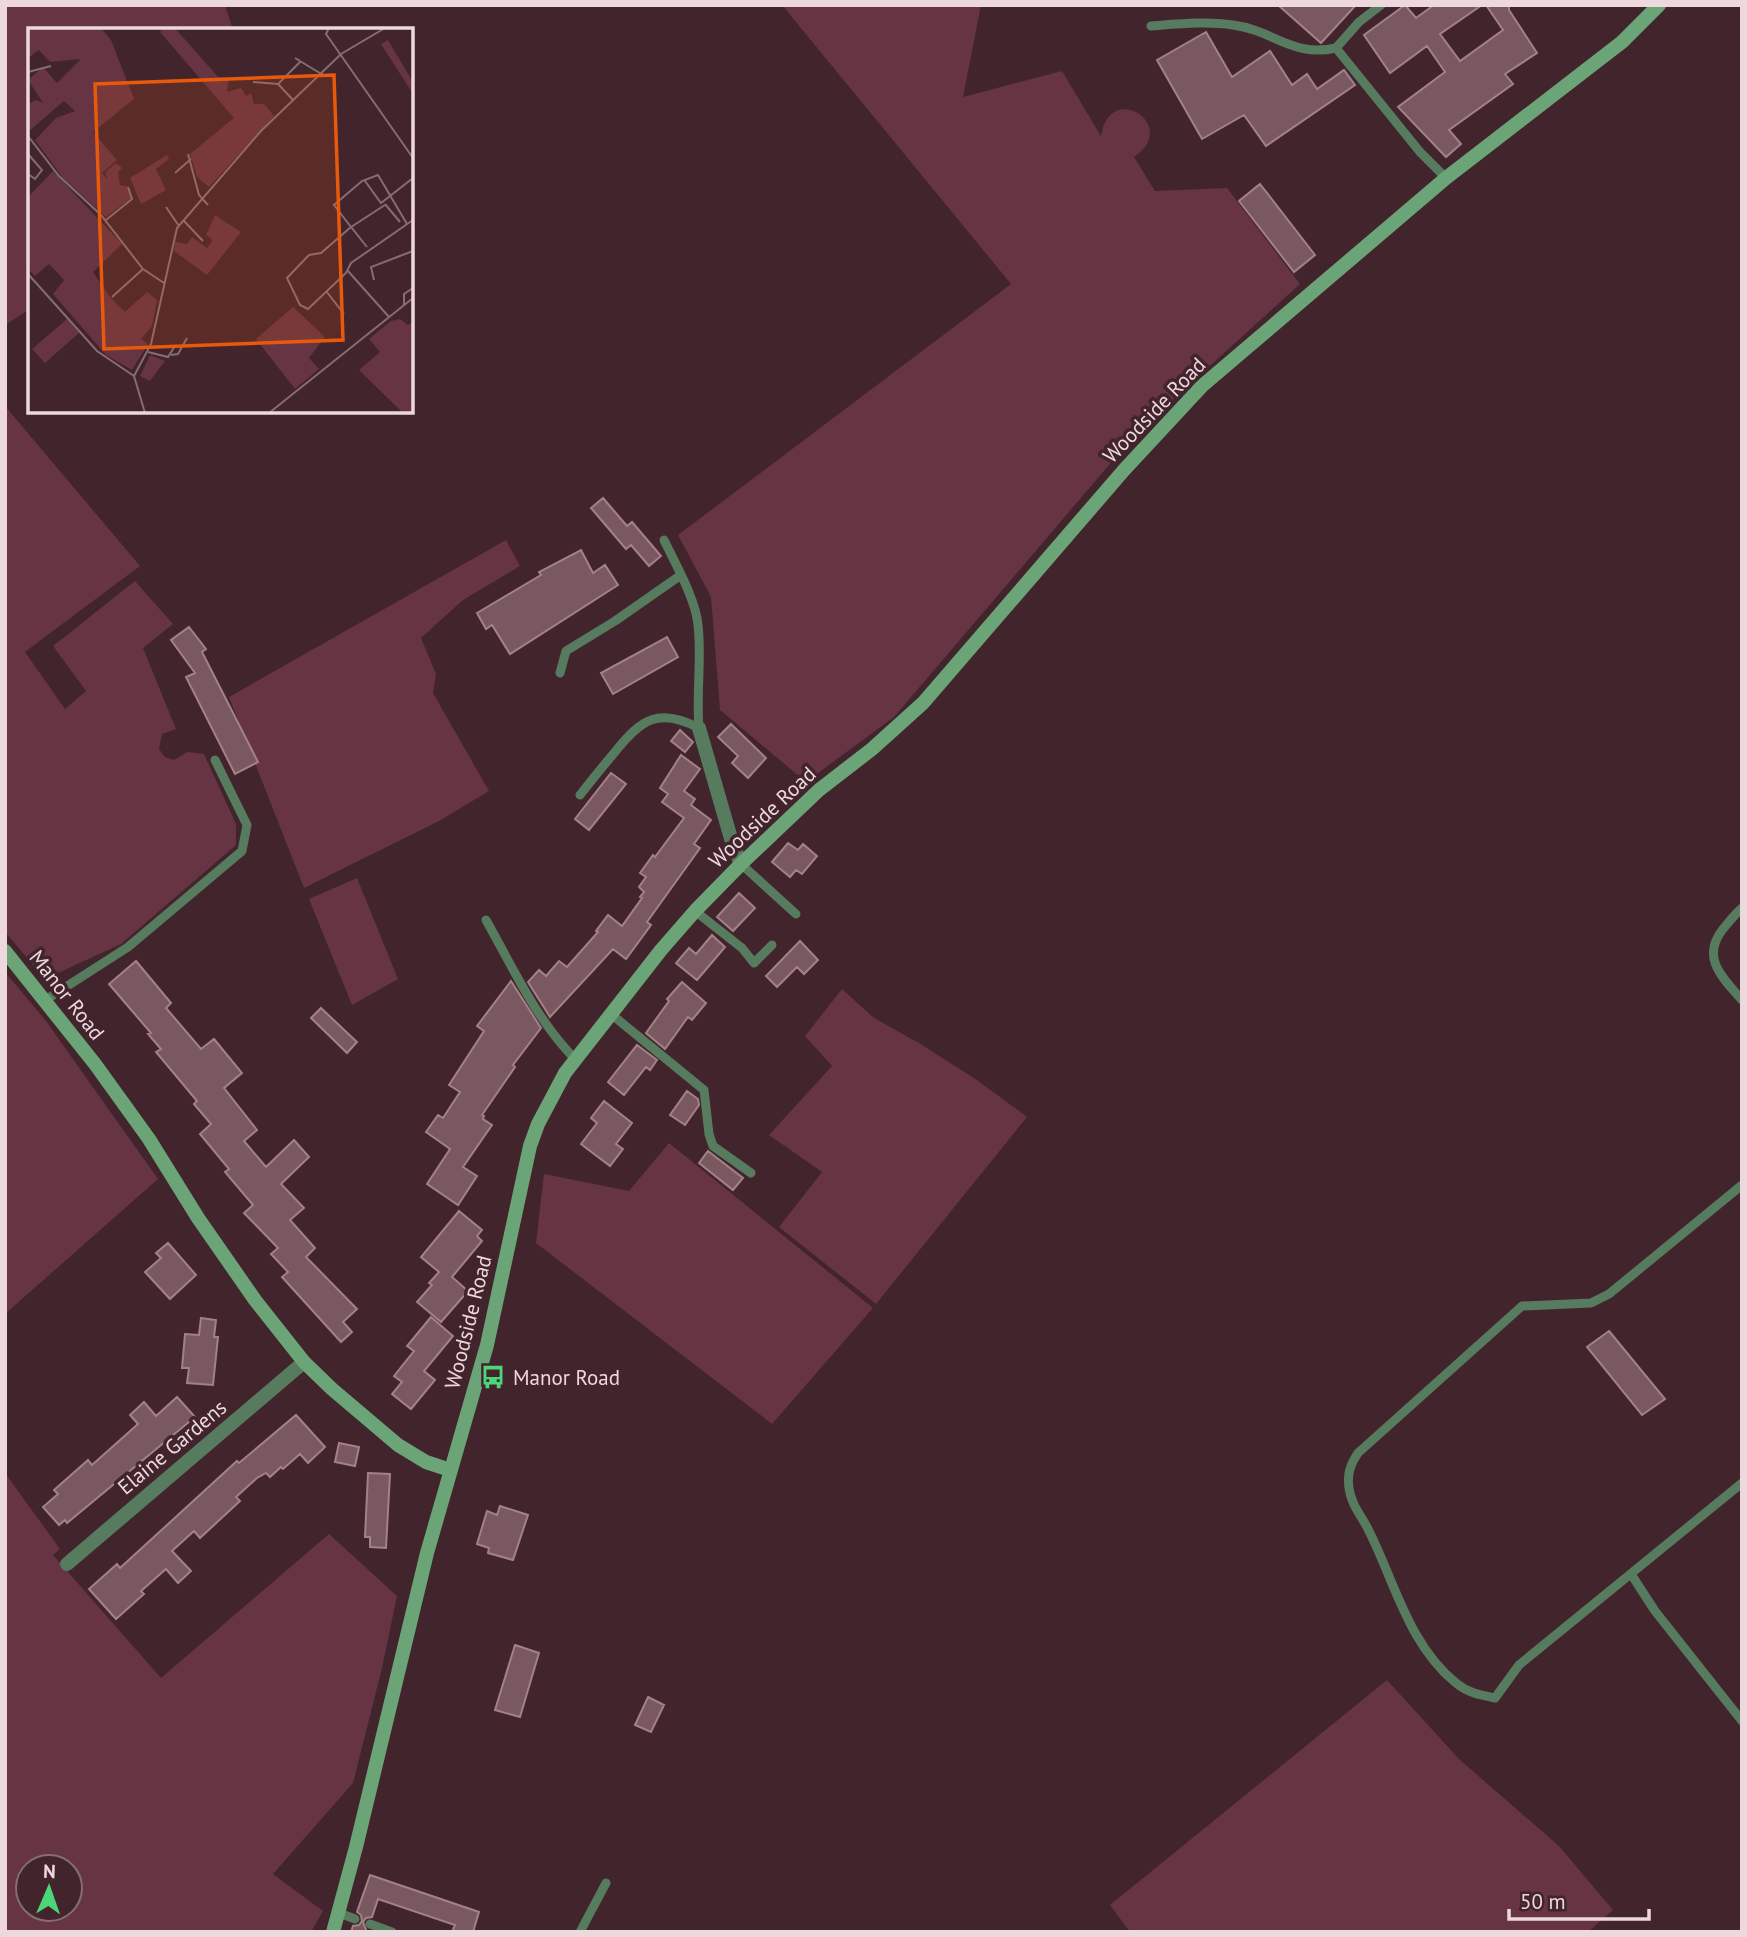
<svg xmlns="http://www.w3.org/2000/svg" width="1747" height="1937" font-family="'PT Sans',sans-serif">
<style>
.green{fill:#663442;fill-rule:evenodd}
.building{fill:#7a5860;stroke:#a48088;stroke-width:2}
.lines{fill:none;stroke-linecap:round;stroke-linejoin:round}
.lane{stroke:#567b5e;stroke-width:9}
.street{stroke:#567b5e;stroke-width:14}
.secondary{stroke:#6ba577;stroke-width:14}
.labels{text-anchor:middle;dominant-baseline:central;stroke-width:7;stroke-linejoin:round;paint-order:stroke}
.street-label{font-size:21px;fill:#edd9dd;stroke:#42242c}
.poi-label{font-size:21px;fill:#edd9dd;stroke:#42242c;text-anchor:start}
.inset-road{fill:none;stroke:#866c73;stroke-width:2}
.view{fill:#e8590c;fill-opacity:0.15;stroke:#e8590c;stroke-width:3.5}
.inset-edge{fill:none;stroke:#edd9dd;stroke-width:3.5}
</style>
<rect width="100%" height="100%" fill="#42242c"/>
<path class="green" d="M 5,5 L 225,5 L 233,30 L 30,30 L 30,309 L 5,325 Z
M 782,5 L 981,5 L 963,97 L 1062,71 L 1101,136 C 1110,79 1181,126 1134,157 L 1155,191 L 1227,188 L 1300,284 L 1138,431 L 894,717 L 806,782 L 720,710 L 711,597 L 678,535 L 1011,284 Z
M 5,406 L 140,566 L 25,652 L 65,709 L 86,691 L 53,646 L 135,581 L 173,624 L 143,648 L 176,729 L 162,734 L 159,749 L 165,757 L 174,760 L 187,752 L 204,754 L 236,824 L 236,845 L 121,944 L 45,979 L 5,932 Z
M 506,540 L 520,566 L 463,600 L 421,638 L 436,674 L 433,693 L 489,791 L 439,821 L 304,888 L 229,697 Z
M 357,878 L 398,979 L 352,1005 L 309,899 Z
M 5,972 L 46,1021 L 158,1179 L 5,1314 Z
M 842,989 L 874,1018 L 919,1043 L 977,1080 L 1027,1117 L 876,1304 L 779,1227 L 822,1172 L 769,1135 L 832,1066 L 805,1036 Z
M 669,1143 L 873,1308 L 772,1424 L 536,1243 L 544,1174 L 629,1191 Z
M 5,1473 L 60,1549 L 53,1555 L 161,1678 L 329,1534 L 397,1596 L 382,1668 L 353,1783 L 273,1874 L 323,1911 L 311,1932 L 5,1932 ZM 28,1867 L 70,1867 L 70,1909 L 28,1909 Z
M 1387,1680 L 1460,1760 L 1559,1846 L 1613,1910 L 1588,1932 L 1130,1932 L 1110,1905 Z"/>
<path class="building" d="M 1278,5 L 1356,5 L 1321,43 Z
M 1405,5 L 1416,18 L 1434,5 L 1482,5 L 1440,34 L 1460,61 L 1503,30 L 1486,5 L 1509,5 L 1509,10 L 1537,53 L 1505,74 L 1513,84 L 1449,130 L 1461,144 L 1446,157 L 1398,107 L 1445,72 L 1427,46 L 1390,73 L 1364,35 Z
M 1206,32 L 1232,77 L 1270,51 L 1292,85 L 1307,74 L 1317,89 L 1344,70 L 1355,85 L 1266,146 L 1244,115 L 1202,139 L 1157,60 Z
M 1260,184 L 1315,255 L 1294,272 L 1239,201 Z
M 603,498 L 627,526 L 632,522 L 661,556 L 649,566 L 631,545 L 626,549 L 591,508 Z
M 581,550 L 593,573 L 605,565 L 618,585 L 510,654 L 492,625 L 486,629 L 477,613 L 541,575 L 539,572 Z
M 189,627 L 206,649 L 202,652 L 258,762 L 235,774 L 186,677 L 195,673 L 171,640 Z
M 667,637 L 678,657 L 613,694 L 601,673 Z
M 731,724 L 766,758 L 748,778 L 732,763 L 738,756 L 718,737 Z
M 680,730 L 693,742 L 685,752 L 671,741 Z
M 681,755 L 700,769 L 684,791 L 695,799 L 691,805 L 711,820 L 694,844 L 700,848 L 647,922 L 651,925 L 626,959 L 613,949 L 550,1017 L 528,982 L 539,970 L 546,976 L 559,961 L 567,967 L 598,932 L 596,931 L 608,915 L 622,926 L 642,898 L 640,897 L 644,892 L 639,887 L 646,877 L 640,873 L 653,855 L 655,857 L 684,818 L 662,802 L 668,794 L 660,788 Z
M 611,773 L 626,784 L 589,830 L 575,819 Z
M 788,843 L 798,850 L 803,844 L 817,856 L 802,874 L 796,870 L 790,877 L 772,862 Z
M 739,893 L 755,908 L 733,931 L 717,917 Z
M 712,935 L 725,947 L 697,980 L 676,963 L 689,948 L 696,954 Z
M 800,941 L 818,960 L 804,974 L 797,967 L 777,987 L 766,976 Z
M 136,961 L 171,1003 L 166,1008 L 201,1049 L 214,1039 L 242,1073 L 224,1088 L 257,1130 L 244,1141 L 266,1167 L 294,1140 L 309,1157 L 281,1184 L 304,1208 L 290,1220 L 315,1248 L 306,1257 L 357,1309 L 343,1322 L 352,1332 L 341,1342 L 282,1277 L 288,1272 L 271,1254 L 278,1248 L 244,1213 L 253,1205 L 225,1172 L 229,1169 L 200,1134 L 211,1124 L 194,1104 L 197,1101 L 156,1052 L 161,1049 L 148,1034 L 151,1033 L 109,984 Z
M 511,981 L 541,1028 L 513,1065 L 515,1067 L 482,1115 L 484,1116 L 483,1119 L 492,1125 L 463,1167 L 477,1176 L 458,1205 L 427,1184 L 450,1149 L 426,1132 L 438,1115 L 443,1118 L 460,1092 L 449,1085 L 484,1031 L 477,1026 Z
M 682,982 L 706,1003 L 692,1020 L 688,1017 L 665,1049 L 646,1033 L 669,1001 L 667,999 Z
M 321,1008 L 357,1042 L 347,1053 L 311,1018 Z
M 637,1045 L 657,1060 L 650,1070 L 646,1067 L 624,1095 L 608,1082 Z
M 687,1091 L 698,1099 L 699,1105 L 685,1125 L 670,1115 Z
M 604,1101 L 632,1123 L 616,1144 L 623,1149 L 610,1166 L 581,1144 L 597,1123 L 591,1118 Z
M 708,1151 L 743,1178 L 733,1190 L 699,1163 Z
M 459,1211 L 482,1230 L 477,1236 L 482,1241 L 452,1277 L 468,1291 L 441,1322 L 417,1302 L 432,1285 L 429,1283 L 439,1272 L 421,1257 Z
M 168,1243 L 196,1275 L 170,1299 L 145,1272 L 161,1258 L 156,1253 Z
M 431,1317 L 453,1336 L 424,1371 L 435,1380 L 411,1409 L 392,1394 L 402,1382 L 394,1376 L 414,1351 L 407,1346 Z
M 201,1318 L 216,1320 L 214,1337 L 218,1337 L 213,1385 L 187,1383 L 189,1368 L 182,1368 L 185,1334 L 199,1335 Z
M 1609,1331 L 1665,1399 L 1642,1415 L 1587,1347 Z
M 177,1397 L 195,1417 L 67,1523 L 65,1520 L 59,1525 L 43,1507 L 58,1494 L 54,1490 L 88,1460 L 92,1465 L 138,1424 L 130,1415 L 144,1402 L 156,1416 Z
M 296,1415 L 325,1447 L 308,1463 L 300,1454 L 283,1469 L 281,1467 L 270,1477 L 266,1473 L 257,1478 L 236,1497 L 240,1501 L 200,1538 L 194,1531 L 172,1551 L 191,1571 L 178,1583 L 166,1569 L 141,1591 L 144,1594 L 116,1619 L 89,1589 L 117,1564 L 120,1568 L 237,1461 L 239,1463 Z
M 339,1443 L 359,1447 L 355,1466 L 335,1462 Z
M 368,1473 L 390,1474 L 386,1548 L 370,1547 L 370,1537 L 365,1537 Z
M 500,1506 L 528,1515 L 513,1560 L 488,1553 L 489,1548 L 477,1544 L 487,1511 L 497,1515 Z
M 515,1645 L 539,1653 L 520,1717 L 495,1710 Z
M 648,1697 L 664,1705 L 651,1732 L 635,1725 Z
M 370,1875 L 479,1912 L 473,1932 L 452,1932 L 455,1925 L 378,1899 L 372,1917 L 366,1918 L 363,1922 L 367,1932 L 351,1932 L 353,1926 L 359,1925 L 362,1921 L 361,1915 L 357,1912 Z"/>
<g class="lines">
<path class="lane" d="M 1381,5 L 1359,22 L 1336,48 L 1420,152 L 1446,178
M 1151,26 C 1178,24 1206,21 1233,25 C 1273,30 1293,58 1336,48
M 664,540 C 675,563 696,600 698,625 C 702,659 696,694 699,728
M 560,673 L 566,651 L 615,621 L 681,575
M 580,795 C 591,781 603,766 615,752 C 641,719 659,707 699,728
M 741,864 L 796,914
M 1742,908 C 1735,914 1729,922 1723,929 C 1700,958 1723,978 1742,1000
M 695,911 L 742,948 L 754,963 L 772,945
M 486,920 C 513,968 537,1021 576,1060
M 44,1001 L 128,947 L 242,851 L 247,825 L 215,760
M 611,1014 L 704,1090 L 709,1134 L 713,1146 L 751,1173
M 1742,1185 L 1609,1294 L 1591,1303 L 1522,1306 L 1358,1453 C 1350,1465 1347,1474 1349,1488 C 1351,1505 1362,1516 1369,1531 C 1395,1583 1409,1645 1456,1683 C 1468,1693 1480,1695 1495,1698 L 1519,1665 L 1742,1483
M 1631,1574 L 1655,1611 L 1742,1721
M 339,1913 L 355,1919
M 370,1924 L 392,1932
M 580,1932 L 606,1883"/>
<path class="street" d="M 699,728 L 732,842 L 741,864
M 67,1564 L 304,1362"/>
<path class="secondary" d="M 5,951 L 95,1064 L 149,1139 L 198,1218 L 255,1300 L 304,1362 L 332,1389 L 398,1445 L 426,1462 L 450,1470
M 333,1932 L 356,1847 L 427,1553 L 487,1345 L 530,1146 L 538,1124 L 565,1073 L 661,950 L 695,911 L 741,864 L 819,790 L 872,749 L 923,703 L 1124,470 L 1202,386 L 1446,178 L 1622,42 L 1659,5"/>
</g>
<defs>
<g id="bus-bare" transform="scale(1.89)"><path d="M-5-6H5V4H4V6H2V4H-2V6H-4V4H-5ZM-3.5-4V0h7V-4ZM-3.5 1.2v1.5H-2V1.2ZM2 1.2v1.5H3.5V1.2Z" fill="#4cd677" stroke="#42242c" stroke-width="2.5" paint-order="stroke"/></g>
</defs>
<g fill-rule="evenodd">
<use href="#bus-bare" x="493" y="1377"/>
</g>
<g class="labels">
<g class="street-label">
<text transform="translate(1154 410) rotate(-46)">Woodside Road</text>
<text transform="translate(762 817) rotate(-43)">Woodside Road</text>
<text transform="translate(67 995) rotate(52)">Manor Road</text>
<text transform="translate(468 1322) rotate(-76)">Woodside Road</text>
<text transform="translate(172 1447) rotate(-40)">Elaine Gardens</text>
</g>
<g class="poi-label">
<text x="513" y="1377">Manor Road</text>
</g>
</g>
<g transform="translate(28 28)">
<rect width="385" height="385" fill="#42242c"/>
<path d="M 0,0 L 73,0 L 83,12 L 106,71 L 65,104 L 89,132 L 74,145 L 80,152 L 77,144 L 88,135 L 94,140 L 90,144 L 92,157 L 99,158 L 103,170 L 78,189 L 35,150 L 7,112 L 28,90 L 47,83 L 36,73 L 0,104 L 0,76 L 8,72 L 15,75 L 0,52 L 15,39 L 29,55 L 53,31 L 22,34 L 11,22 L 0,30 ZM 136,0 L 147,0 L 190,49 L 201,50 L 199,64 L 213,60 L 218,68 L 223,65 L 226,76 L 236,76 L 246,88 L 181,159 L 169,149 L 162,126 L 206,90 L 132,4 ZM 360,12 L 385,54 L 385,66 L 353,16 ZM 139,127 L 141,131 L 128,141 L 138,162 L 113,176 L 102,150 ZM 25,143 L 94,216 L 65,244 L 82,269 L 97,284 L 119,264 L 129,272 L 124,298 L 113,311 L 120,316 L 104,342 L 78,327 L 25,266 L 36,252 L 21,236 L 7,248 L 0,241 L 0,169 ZM 187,187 L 213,204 L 179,247 L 146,223 L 147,214 L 159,216 L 164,209 L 179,220 L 185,212 L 178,207 ZM 265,279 L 297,309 L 281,330 L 291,341 L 267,361 L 228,311 ZM 39,291 L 51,305 L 17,335 L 4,321 ZM 372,291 L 380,297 L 385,293 L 385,385 L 375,385 L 331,342 L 352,324 L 341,311 L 363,293 ZM 122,327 L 137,333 L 122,353 L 112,348 Z" fill="#663442"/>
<path class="inset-road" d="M 301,0 L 298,6 L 385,130M 267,30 L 295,47M 0,44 L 23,38M 225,54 L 250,56M 266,73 L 250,56 L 273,33M 0,108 L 31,148 L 73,187 L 115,241 L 136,255M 0,126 L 14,142 L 7,151 L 0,146M 160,126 L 171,167 L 180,177M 147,145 L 163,131M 337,153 L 353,175 L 385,150M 357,176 L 372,194M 357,177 L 323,199 L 306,177 L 334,153 L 350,147 L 379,196M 138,179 L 151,198M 78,192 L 104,171 L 100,159M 155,192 L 175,213M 339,219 L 323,199 L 293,225 L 281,227 L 259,250 L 272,277 L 280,281 L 318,245 L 323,235 L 385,192M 320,243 L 361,289M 0,246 L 69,323 L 106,348M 346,252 L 343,239 L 385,223M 298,263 L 316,286M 84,269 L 115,241M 376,277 L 376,266 L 385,260M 120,324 L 140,329 L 147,318M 143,327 L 150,326 L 159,310M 106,348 L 123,316 L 149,200 L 233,103 L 313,26 L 357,0M 106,348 L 117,385M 241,385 L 385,270"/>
<path class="view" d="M 306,47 L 315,312 L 76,321 L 67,56 Z"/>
<rect width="385" height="385" class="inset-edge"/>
</g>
<rect width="1747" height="1937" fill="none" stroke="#edd9dd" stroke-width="14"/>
<g transform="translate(49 1888) rotate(2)"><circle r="33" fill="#42242c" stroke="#866c73" stroke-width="2"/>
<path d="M0-5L12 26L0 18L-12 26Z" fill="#4cd677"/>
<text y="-10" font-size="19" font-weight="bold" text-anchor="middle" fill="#edd9dd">N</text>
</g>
<path d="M1509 1909v10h140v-10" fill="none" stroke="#edd9dd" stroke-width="3.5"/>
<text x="1520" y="1909" font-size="21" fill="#edd9dd" stroke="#42242c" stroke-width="5" paint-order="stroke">50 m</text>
</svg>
